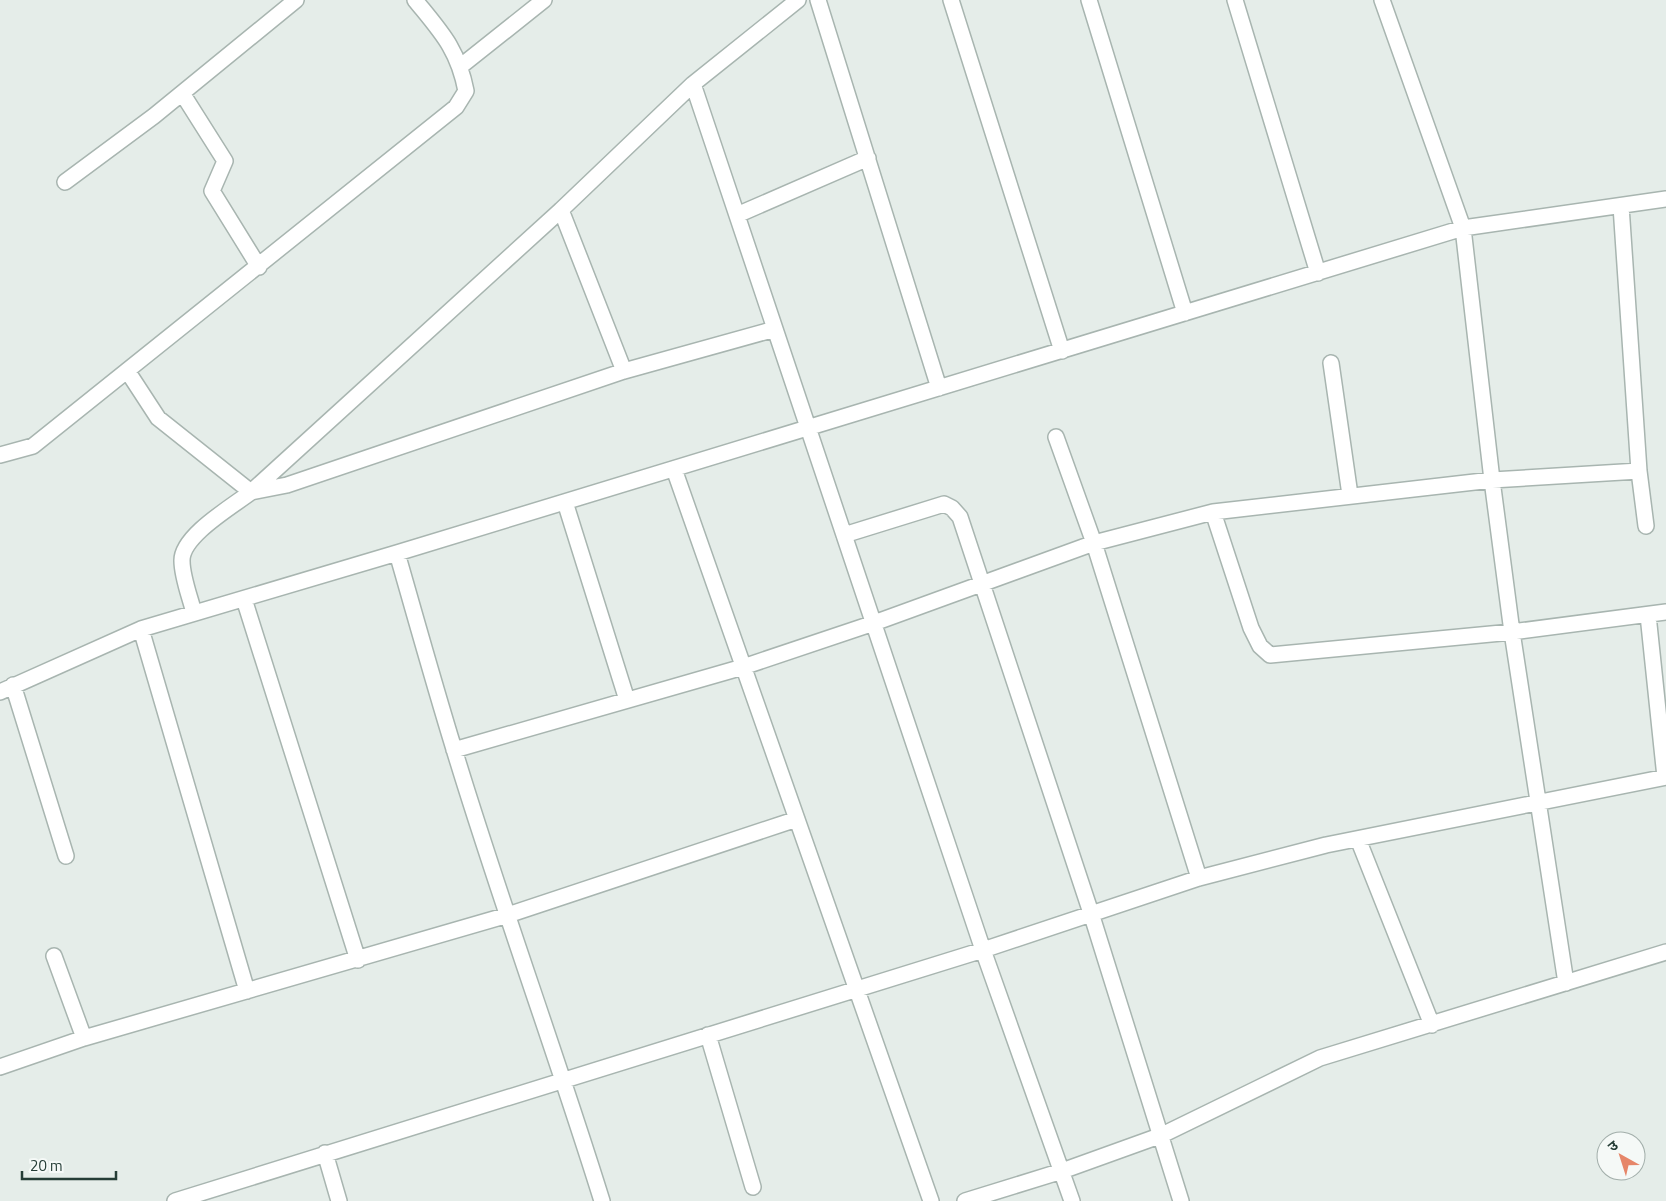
<svg xmlns="http://www.w3.org/2000/svg" width="1666" height="1201" font-family="'Titillium Web','Noto Sans Devanagari',sans-serif">
<style>
.lines{fill:none;stroke-linecap:round;stroke-linejoin:round}
.minor-casing{stroke:#a8b5b0;stroke-width:18}
.minor{stroke:#fff;stroke-width:15}
</style>
<rect width="100%" height="100%" fill="#e5ede9"/>
<g class="lines">
<g class="minor-casing">
<path id="minor" d="M 818,0 L 939,388
M 951,0 L 1062,351
M 1089,0 L 1185,313
M 1235,0 L 1318,273
M 1382,0 L 1463,228 L 1492,480 L 1512,632 L 1566,983
M 461,66 L 544,0
M 693,84 L 983,950 L 1072,1201
M 182,93 L 225,161 L 212,191 L 259,267
M 65,182 L 154,116 L 296,0
M 1621,206 L 1639,471 L 1646,526
M 561,210 L 624,371
M 737,215 L 868,158
M 1331,363 L 1350,495
M 128,372 L 158,418 L 251,492 L 287,485 L 624,371 L 775,329
M 1056,437 L 1094,543 L 1199,878
M 0,455 L 33,446 L 456,107 L 466,91 C 458,49 441,32 415,0
M 674,469 L 931,1201
M 565,502 L 627,700
M 1213,512 L 1251,628 L 1260,646 L 1270,655 L 1512,632 L 1666,612
M 844,535 L 944,504 L 952,508 L 960,517 L 1091,913 L 1181,1201
M 397,553 C 416,619 434,684 454,749 C 500,901 555,1050 602,1201
M 244,599 L 358,960
M 194,613 C 190,597 182,577 182,561 C 181,536 233,506 251,492 L 561,210 L 693,84 L 798,0
M 1648,615 L 1665,777
M 141,629 L 247,991
M 13,685 L 66,856
M 0,692 L 141,629 L 397,553 L 1463,228 L 1666,199
M 454,750 L 743,667 L 874,623 L 1094,543 L 1213,512 L 1492,480 L 1639,471
M 1358,839 L 1432,1025
M 54,956 L 84,1038
M 708,1035 L 753,1187
M 0,1067 L 84,1038 L 508,915 L 797,819
M 325,1153 L 339,1201
M 175,1201 L 983,950 L 1199,878 L 1326,845 L 1666,777
M 965,1201 L 1062,1171 L 1162,1135 L 1320,1058 L 1666,952"/>
</g>
<use href="#minor" class="minor"/>
</g>
<g transform="translate(1621 1156) rotate(321)"><circle r="24" fill="#f5f9f7" stroke="#a2aeaa"/>
<path d="M0-4L9 19L0 12L-9 19Z" fill="#e68669"/>
<text y="-8" font-size="14" font-weight="bold" text-anchor="middle" fill="#253d36">उ</text>
</g>
<path d="M22 1171v8h94v-8" fill="none" stroke="#253d36" stroke-width="2.5"/>
<text x="30" y="1171" font-size="15" fill="#253d36" stroke="#f5f9f7" stroke-width="4" paint-order="stroke">20 m</text>
</svg>
